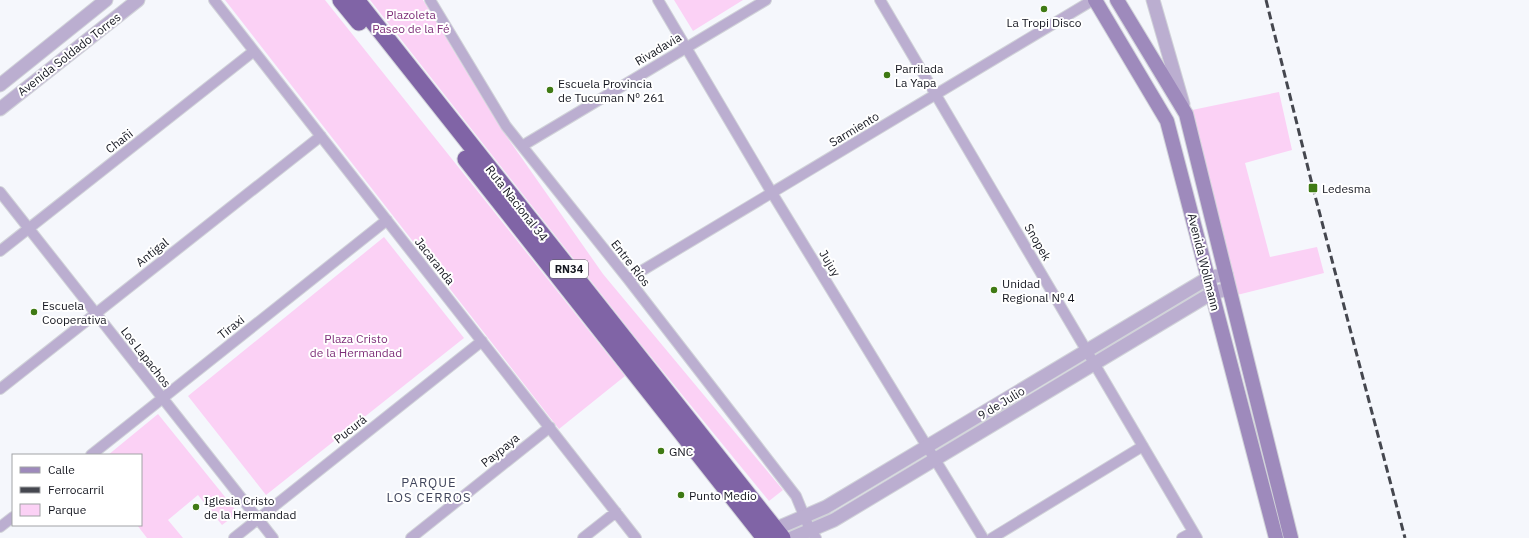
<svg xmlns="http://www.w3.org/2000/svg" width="1529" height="538" font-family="'IBM Plex Sans',sans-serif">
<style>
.green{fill:#fbd1f5}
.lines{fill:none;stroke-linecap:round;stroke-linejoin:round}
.minor-casing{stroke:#d1d3d9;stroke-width:12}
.tertiary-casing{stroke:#d1d3d9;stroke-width:15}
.secondary-casing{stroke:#d1d3d9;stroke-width:16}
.trunk-casing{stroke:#d1d3d9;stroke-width:19}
.minor{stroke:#bbaed0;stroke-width:10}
.tertiary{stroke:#bbaed0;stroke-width:13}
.secondary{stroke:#9e8abc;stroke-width:14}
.trunk{stroke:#8064a6;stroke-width:17}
.rail{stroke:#45474f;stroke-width:3;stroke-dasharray:8 4;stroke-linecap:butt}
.poi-dot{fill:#3f7a14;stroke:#fff;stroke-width:1.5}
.labels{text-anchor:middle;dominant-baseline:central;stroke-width:4;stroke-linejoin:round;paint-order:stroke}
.shield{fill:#fff;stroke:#5c5d64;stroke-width:1}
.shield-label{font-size:11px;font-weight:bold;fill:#161821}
.park-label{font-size:12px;fill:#7e3079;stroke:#fff}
.poi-label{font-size:12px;fill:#161821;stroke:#fff;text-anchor:start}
.street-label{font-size:12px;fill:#161821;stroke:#fff}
.neighbourhood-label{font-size:13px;letter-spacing:1px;fill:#41465c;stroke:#fff}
</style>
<rect width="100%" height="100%" fill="#f5f7fc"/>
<path class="green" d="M 225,0 L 325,0 L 625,376 L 559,429 Z
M 370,0 L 423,0 L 500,127 L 603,274 L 783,490 L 769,501 L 639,342 Z
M 674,0 L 743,0 L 693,31 Z
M 1279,92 L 1292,150 L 1245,163 L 1270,257 L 1317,247 L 1324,273 L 1237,295 L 1192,110 Z
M 384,237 L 464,338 L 266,495 L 188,396 Z
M 158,414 L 238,513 L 222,525 L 198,495 L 168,520 L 183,538 L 147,538 L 137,525 L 141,525 L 141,455 L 108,455 Z"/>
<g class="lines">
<g class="minor-casing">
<path id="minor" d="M 214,0 L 636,538
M 430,0 L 506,126 L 628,279 L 796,496 L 810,530 L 816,538
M 658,0 L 772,193 L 983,538
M 880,0 L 1197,538
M 522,146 L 766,0
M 0,192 L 273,538
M 0,251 L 254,51
M 628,279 L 1093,0
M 0,389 L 321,136
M 91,455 L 387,220
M 0,527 L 13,517
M 234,538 L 482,341
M 411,538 L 550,427
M 583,538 L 616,512
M 992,538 L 1143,446
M 1182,538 L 1193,532"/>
</g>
<g class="tertiary-casing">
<path id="tertiary" d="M 1153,0 L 1183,104
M 0,85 L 106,0
M 0,109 L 138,0
M 767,534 L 775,529 L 826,507 L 1208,278 L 1226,274
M 792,538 L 834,520 L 1212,293 L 1229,289"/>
</g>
<g class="secondary-casing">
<path id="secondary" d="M 1095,0 L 1167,121 L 1276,538
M 1117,0 L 1186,114 L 1291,538"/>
</g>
<g class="trunk-casing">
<path id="trunk" d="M 341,0 L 359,22
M 356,0 L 782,538
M 466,159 L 765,538"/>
</g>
<use href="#minor" class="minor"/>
<use href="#tertiary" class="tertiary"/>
<use href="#secondary" class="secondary"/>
<use href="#trunk" class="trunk"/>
<path class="rail" d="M 1266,0 L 1313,188 L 1405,538"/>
</g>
<g class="poi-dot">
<circle cx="1044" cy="9" r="4"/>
<circle cx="887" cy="75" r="4"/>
<circle cx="550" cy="90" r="4"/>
<rect x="1308" y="183" width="10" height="10" rx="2"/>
<circle cx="994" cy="290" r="4"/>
<circle cx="34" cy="312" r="4"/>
<circle cx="661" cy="451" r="4"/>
<circle cx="681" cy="495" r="4"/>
<circle cx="196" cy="507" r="4"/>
</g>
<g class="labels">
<rect class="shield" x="550" y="260" width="38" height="18" rx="3"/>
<g class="shield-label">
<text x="569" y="269">RN34</text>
</g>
<g class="park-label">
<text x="411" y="14">Plazoleta<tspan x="411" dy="14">Paseo de la Fé</tspan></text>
<text x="356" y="338">Plaza Cristo<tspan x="356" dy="14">de la Hermandad</tspan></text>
</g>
<g class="poi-label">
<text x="1044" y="22" text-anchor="middle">La Tropi Disco</text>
<text x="895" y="68">Parrilada<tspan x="895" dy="14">La Yapa</tspan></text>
<text x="558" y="83">Escuela Provincia<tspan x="558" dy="14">de Tucuman Nº 261</tspan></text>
<text x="1322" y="188">Ledesma</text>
<text x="1002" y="283">Unidad<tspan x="1002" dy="14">Regional Nº 4</tspan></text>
<text x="42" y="305">Escuela<tspan x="42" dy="14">Cooperativa</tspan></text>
<text x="669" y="451">GNC</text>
<text x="689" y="495">Punto Medio</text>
<text x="204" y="500">Iglesia Cristo<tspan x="204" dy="14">de la Hermandad</tspan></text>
</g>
<g class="street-label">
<text transform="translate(658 49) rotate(-31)">Rivadavia</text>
<text transform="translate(69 54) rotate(-38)">Avenida Soldado Torres</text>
<text transform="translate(854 129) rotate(-31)">Sarmiento</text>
<text transform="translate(119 141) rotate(-38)">Chañi</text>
<text transform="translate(517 203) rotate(52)">Ruta Nacional 34</text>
<text transform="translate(1038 242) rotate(60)">Snopek</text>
<text transform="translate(152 252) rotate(-38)">Antigal</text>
<text transform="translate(435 261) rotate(52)">Jacaranda</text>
<text transform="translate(1204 262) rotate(76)">Avenida Wollmann</text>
<text transform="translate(631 263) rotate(52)">Entre Ríos</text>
<text transform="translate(830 263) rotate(59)">Jujuy</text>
<text transform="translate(231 327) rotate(-38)">Tiraxi</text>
<text transform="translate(146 357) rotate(52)">Los Lapachos</text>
<text transform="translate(1001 403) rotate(-31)">9 de Julio</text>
<text transform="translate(350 429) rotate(-38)">Pucurá</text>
<text transform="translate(500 450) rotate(-39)">Paypaya</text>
</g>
<g class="neighbourhood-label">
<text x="429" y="482">PARQUE<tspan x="429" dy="15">LOS CERROS</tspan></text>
</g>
</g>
<rect x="12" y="454" width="130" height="72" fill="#ffffff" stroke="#a2a3a6"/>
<rect x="20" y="467" width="20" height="6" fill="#9e8abc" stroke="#a2a3a6"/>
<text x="48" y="474" font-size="12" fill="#161821">Calle</text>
<rect x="20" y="487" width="20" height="6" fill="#45474f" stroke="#a2a3a6"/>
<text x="48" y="494" font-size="12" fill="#161821">Ferrocarril</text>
<rect x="20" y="504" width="20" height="12" fill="#fbd1f5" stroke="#a2a3a6"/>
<text x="48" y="514" font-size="12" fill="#161821">Parque</text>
</svg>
